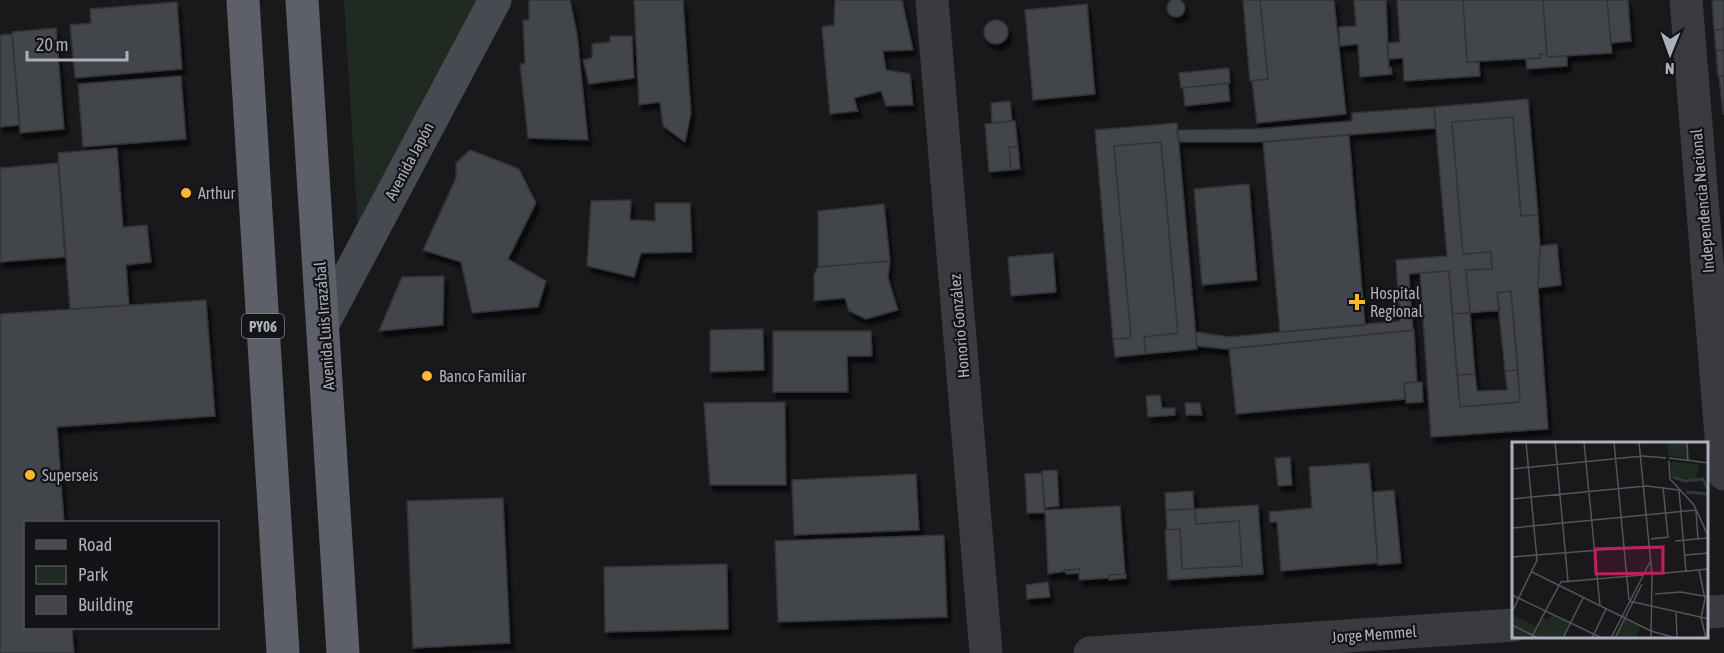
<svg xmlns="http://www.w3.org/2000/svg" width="1724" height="653" font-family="'Asap Condensed',sans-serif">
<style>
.green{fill:#202a22}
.building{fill:#434448;stroke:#333337;stroke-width:1.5;filter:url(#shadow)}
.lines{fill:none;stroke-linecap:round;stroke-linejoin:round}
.minor{stroke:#3a3b41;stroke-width:33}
.secondary{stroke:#484a51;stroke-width:33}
.trunk{stroke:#5e6069;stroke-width:33}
.poi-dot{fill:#fcb631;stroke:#141416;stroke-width:2}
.labels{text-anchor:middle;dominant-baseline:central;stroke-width:4.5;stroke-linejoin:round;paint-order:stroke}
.shield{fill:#141416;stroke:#7e818a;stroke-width:1.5}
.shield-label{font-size:15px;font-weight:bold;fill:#abb0bc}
.street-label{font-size:16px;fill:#abb0bc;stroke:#141416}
.poi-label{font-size:16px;fill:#abb0bc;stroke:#141416;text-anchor:start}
.inset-river{fill:none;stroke:#2e3841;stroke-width:3}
.inset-road{fill:none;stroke:#53555b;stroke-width:1.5}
.view{fill:#c12060;fill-opacity:0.15;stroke:#c12060;stroke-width:3}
.inset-edge{fill:none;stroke:#abb0bc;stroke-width:3}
</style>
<defs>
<filter id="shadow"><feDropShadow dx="3.5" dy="6" stdDeviation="1.5" flood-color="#0009"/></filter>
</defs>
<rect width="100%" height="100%" fill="#19191b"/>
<path class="green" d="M 344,0 L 501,0 L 361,279 Z"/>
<path class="building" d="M1167 8a9 9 0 1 1 18 0a9 9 0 1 1-18 0Z
M 529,0 L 570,0 L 577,34 L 588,140 L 528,138 L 520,64 L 525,64 L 523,20 L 529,20 Z
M 634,0 L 683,0 L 691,113 L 685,142 L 663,126 L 660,102 L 639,105 Z
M 835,0 L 902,0 L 913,50 L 883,51 L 886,70 L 910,74 L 913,105 L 886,106 L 881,91 L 854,98 L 858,111 L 830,114 L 822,27 L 834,25 Z
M 1243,0 L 1260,0 L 1268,79 L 1250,81 Z
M 1260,0 L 1334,0 L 1346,114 L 1257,123 L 1252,81 L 1268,79 Z
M 1354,0 L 1386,0 L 1389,68 L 1391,67 L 1392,74 L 1360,77 L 1358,44 L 1340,46 L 1339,27 L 1356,26 Z
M 1397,0 L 1463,0 L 1467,62 L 1479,62 L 1480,76 L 1404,81 L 1403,58 L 1388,59 L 1387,43 L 1400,42 Z
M 1463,0 L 1543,0 L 1547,54 L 1540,54 L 1540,58 L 1467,62 Z
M 1543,0 L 1607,0 L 1612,53 L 1547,57 Z
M 1607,0 L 1628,0 L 1631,41 L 1611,43 Z
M 1712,0 L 1724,0 L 1724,29 L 1714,30 Z
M 177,2 L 182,69 L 75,78 L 70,25 L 91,23 L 90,9 Z
M 1087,4 L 1095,94 L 1033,100 L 1025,10 Z
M984 32a12 12 0 1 1 24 0a12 12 0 1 1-24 0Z
M 56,28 L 64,129 L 20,133 L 12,32 Z
M 1724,29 L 1724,50 L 1716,51 L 1714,30 Z
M 12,34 L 20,125 L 0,127 L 0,35 Z
M 610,36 L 632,36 L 634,78 L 589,84 L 583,60 L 592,58 L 592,44 L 610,42 Z
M 1724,50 L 1724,76 L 1718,76 L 1716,51 Z
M 1540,54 L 1547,54 L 1547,57 L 1567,56 L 1567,66 L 1527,69 L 1526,59 L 1540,58 Z
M 1229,68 L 1230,83 L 1181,88 L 1179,73 Z
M 181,76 L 186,139 L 83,147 L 78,84 Z
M 1719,76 L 1724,76 L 1724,114 L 1723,114 Z
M 1228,83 L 1230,101 L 1185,106 L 1183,88 Z
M 1528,99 L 1538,215 L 1521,216 L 1513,117 L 1452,122 L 1463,254 L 1491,252 L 1492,269 L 1466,270 L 1470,313 L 1452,314 L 1449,271 L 1409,274 L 1413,330 L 1225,349 L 1197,346 L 1196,332 L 1229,337 L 1400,321 L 1396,260 L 1447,256 L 1434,107 Z
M 1010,101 L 1012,121 L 992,123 L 991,103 Z
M 1434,107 L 1436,128 L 1258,142 L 1179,142 L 1177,130 L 1256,129 L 1352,121 L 1352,113 Z
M 1513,117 L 1521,216 L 1538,215 L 1540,246 L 1538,288 L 1548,429 L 1431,437 L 1420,273 L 1449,271 L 1460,407 L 1520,402 L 1511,291 L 1497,293 L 1500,310 L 1470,313 L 1466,270 L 1492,269 L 1491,252 L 1463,254 L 1452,122 Z
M 1015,121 L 1018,147 L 1009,147 L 1011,170 L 989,172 L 985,124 Z
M 1177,123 L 1197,349 L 1146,354 L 1144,337 L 1178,333 L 1161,142 L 1114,146 L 1131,338 L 1113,339 L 1095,130 Z
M 1349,135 L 1365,325 L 1280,332 L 1263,142 Z
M 1161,142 L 1178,333 L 1144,337 L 1146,354 L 1115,357 L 1113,339 L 1131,338 L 1114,146 Z
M 1009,147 L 1018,147 L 1020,169 L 1011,170 Z
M 117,148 L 123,227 L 147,225 L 151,262 L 126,265 L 129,305 L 70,309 L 58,153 Z
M 470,150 L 519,169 L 536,203 L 508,259 L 546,281 L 538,307 L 472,313 L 461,262 L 423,250 L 456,178 L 456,163 Z
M 58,163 L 65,257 L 0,262 L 0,168 Z
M 1249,184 L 1257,280 L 1202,285 L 1194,189 Z
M 631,200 L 630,220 L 655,221 L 655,203 L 690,203 L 692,252 L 641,253 L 634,277 L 587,266 L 591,201 Z
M 884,204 L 890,261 L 818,267 L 818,211 Z
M 1557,244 L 1561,285 L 1538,288 L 1540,246 Z
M 1053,253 L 1056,292 L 1011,296 L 1008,257 Z
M 890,261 L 888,278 L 898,310 L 866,319 L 849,311 L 845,298 L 814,301 L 814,275 L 818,267 Z
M 444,276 L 443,325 L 379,331 L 402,277 Z
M 1511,291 L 1518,370 L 1505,371 L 1497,293 Z
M 206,300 L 215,416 L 57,427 L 64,522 L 26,522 L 26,628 L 72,628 L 74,653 L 0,653 L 0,314 Z
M 1470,313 L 1475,374 L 1457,375 L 1452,314 Z
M 763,329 L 764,370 L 710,372 L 710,330 Z
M 1414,330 L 1417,382 L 1404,383 L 1405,399 L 1236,414 L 1229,349 Z
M 773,331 L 871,331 L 872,356 L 847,356 L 848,392 L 773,392 Z
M 1518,370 L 1520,402 L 1460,407 L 1457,375 L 1475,374 L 1477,391 L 1507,390 L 1505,371 Z
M 1422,382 L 1423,402 L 1406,403 L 1404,383 Z
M 1160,395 L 1162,408 L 1175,408 L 1175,415 L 1148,417 L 1146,396 Z
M 785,402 L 786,485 L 710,485 L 704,403 Z
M 1185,403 L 1200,403 L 1202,415 L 1186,415 Z
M 1290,457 L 1292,485 L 1278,486 L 1275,458 Z
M 1369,463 L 1378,563 L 1281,571 L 1277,522 L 1270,522 L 1269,512 L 1312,508 L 1309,467 Z
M 1057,470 L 1059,506 L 1044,508 L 1042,471 Z
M 1042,473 L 1045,513 L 1027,513 L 1025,474 Z
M 916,474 L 919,530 L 794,535 L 792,480 Z
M 1394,490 L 1401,563 L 1378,565 L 1373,492 Z
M 1193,491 L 1194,509 L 1166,510 L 1165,493 Z
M 503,498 L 510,643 L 413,648 L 407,501 Z
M 1258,505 L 1263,574 L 1168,580 L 1165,530 L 1180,529 L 1182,569 L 1242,566 L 1239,521 L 1196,524 L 1195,509 Z
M 1120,506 L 1125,574 L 1109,575 L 1109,578 L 1079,580 L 1079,569 L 1048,574 L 1045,510 Z
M 1195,509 L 1196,524 L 1239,521 L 1242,566 L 1182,569 L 1180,529 L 1167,530 L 1166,510 Z
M 944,535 L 947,617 L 778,622 L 775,541 Z
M 727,564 L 728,629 L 605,632 L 604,567 Z
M 1079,569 L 1079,573 L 1066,574 L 1065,570 Z
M 1126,574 L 1126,578 L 1109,580 L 1109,575 Z
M 1048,582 L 1050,597 L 1027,599 L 1026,585 Z"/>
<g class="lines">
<path class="minor" d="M 932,0 L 986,653
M 1686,0 L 1724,474
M 1708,612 L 1724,611
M 1090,653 L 1514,625"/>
<path class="secondary" d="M 324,322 L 495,0"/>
<path class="trunk" d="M 243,0 L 283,653
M 302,0 L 343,653"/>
</g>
<g class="poi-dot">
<circle cx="186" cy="193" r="6"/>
<path d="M1354 293h6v6h6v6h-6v6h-6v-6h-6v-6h6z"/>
<circle cx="427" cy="376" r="6"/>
<circle cx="30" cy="475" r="6"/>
</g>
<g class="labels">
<rect class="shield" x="242" y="314" width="42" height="24" rx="4.5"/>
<g class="shield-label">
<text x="263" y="326">PY06</text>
</g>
<g class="street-label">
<text transform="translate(409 161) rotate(-62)">Avenida Japón</text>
<text transform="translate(1702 201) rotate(-95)">Independencia Nacional</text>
<text transform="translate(324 326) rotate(-94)">Avenida Luis Irrazábal</text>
<text transform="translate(959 326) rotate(-95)">Honorio González</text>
<text transform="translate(1374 634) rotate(-4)">Jorge Memmel</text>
</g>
<g class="poi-label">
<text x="198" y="193">Arthur</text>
<text x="1370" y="293">Hospital<tspan x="1370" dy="18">Regional</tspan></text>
<text x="439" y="376">Banco Familiar</text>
<text x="42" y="475">Superseis</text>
</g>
</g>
<g transform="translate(1512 442)">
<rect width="196" height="196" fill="#19191b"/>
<path d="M 155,0 L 175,0 L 176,17 L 156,13 ZM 159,20 L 187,22 L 184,38 L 159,34 ZM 40,172 L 59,181 L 51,196 L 0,196 L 0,173 L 25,185 L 29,175 L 36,178 ZM 113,177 L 129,185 L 124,195 L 103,196 Z" fill="#202a22"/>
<path class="inset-river" d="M 161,35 L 173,39 L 191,37 L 197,49M 174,50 L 197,52"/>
<path class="inset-road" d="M 43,0 L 56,139M 72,0 L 88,164M 102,0 L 117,158M 127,0 L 140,133 L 139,196M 175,0 L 176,20M 157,16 L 197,21M 157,19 L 158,37 L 182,63 L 197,96M 0,27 L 131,14 L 154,16M 0,57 L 134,44 L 167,48 L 174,130M 184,69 L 186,97M 0,86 L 184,68M 139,97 L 156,95 L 151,45M 163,99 L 196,96M 173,113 L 197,111M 0,115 L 139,104M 187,128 L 193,157 L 189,176 L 194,196M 20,130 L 139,189 L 164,196M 142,132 L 197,127M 143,152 L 169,150 L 197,155M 0,153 L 90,196M 117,159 L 197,177M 0,170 L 25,118 L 14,0M 164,171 L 165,196M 0,183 L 26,196M 19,196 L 49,140 L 131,133M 51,196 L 71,156M 80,196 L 94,167M 99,196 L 138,120M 103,196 L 130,142"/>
<path class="view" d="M 151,105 L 151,131 L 84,132 L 83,107 Z"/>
<rect width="196" height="196" class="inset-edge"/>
</g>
<rect x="24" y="521" width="195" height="108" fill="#141416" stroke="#505258" stroke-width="1.5"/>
<rect x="36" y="540" width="30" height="9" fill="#484a51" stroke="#505258" stroke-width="1.5"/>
<text x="78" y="551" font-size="18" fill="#abb0bc">Road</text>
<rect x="36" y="566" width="30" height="18" fill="#202a22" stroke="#505258" stroke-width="1.5"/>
<text x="78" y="581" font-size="18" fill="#abb0bc">Park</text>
<rect x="36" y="596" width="30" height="18" fill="#434448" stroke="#505258" stroke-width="1.5"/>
<text x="78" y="611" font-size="18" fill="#abb0bc">Building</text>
<g transform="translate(1670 54) rotate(181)" stroke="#141416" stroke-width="4.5" paint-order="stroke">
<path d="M0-4.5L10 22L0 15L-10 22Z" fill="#abb0bc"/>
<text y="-9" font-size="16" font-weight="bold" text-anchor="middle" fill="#abb0bc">N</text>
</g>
<path d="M27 51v9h100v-9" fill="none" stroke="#abb0bc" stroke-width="3"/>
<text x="36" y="51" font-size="18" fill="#abb0bc" stroke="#141416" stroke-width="4.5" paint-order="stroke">20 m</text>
</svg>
